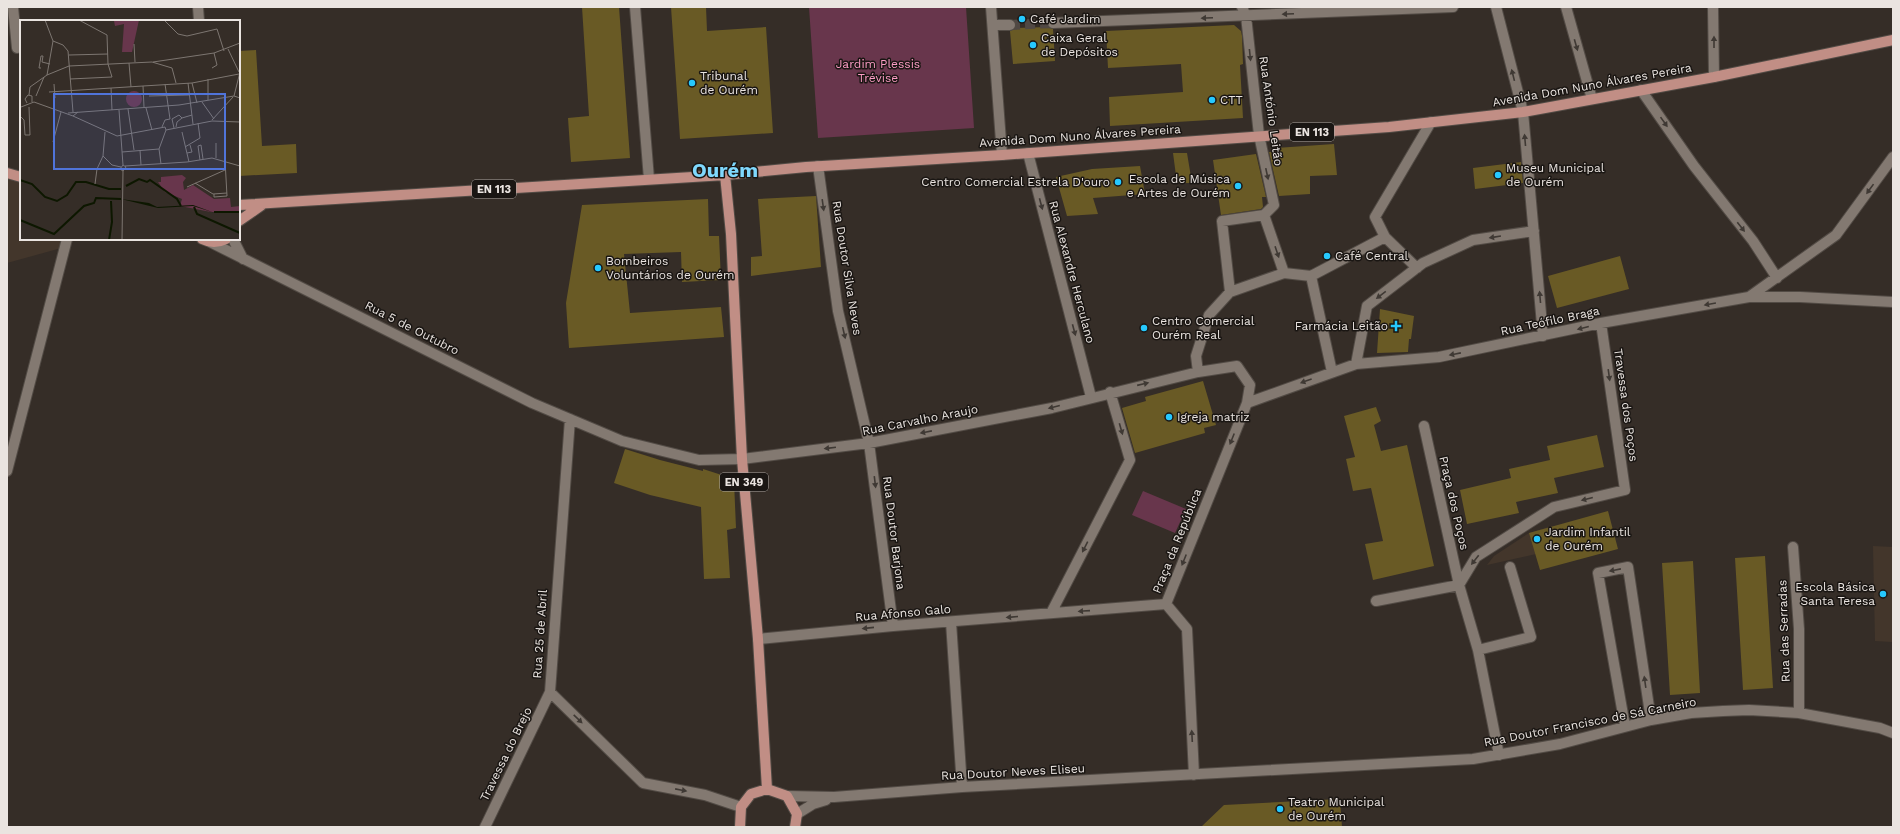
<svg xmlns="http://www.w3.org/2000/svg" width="1900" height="834" font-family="'Work Sans',sans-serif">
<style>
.built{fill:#43362b}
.green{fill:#68364c}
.building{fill:#695a25}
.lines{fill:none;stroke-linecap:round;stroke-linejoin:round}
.minor-tunnel{stroke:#504843;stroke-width:10;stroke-dasharray:10 5;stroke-linecap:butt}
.minor-casing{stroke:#524b45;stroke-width:12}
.major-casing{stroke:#524b45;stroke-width:12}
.minor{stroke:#837971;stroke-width:10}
.major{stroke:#c18e85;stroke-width:10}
.oneway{fill:#3f3934}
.poi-dot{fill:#26c9fe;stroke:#1a1613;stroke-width:1.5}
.labels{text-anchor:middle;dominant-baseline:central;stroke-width:3;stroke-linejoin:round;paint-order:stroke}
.shield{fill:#1a1613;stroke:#aca6a2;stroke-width:1}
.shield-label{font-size:11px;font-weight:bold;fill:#eae4e0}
.poi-label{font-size:12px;fill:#eae4e0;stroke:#1a1613;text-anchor:start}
.park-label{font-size:12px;fill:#fc9cc5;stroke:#1a1613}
.street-label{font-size:12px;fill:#eae4e0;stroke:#1a1613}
.town-label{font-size:20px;font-weight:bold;fill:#7fd8fd;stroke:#1a1613}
.inset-river{fill:none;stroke:#0d1700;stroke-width:2}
.inset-road{fill:none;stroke:#7d7671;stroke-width:1}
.view{fill:#5074da;fill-opacity:0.15;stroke:#5074da;stroke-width:2}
.inset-edge{fill:none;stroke:#eae4e0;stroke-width:2}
</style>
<rect width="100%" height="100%" fill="#352d27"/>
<path class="built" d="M 7,173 L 21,177 L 21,239 L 67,239 L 65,247 L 7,263 Z
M 1552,526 L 1558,549 L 1487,565 L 1494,556 L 1529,533 Z
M 1873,546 L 1893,547 L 1893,659 L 1892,642 L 1875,641 Z"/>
<path class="green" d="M 809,7 L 966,7 L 974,128 L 818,138 Z
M 1143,491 L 1186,509 L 1175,533 L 1132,515 Z"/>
<path class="building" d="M 582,7 L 619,7 L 630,158 L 571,162 L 568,118 L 589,116 Z
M 671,7 L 706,7 L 707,31 L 766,27 L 773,133 L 680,139 Z
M 1234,25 L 1241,31 L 1242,36 L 1243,64 L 1240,65 L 1243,118 L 1110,126 L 1109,97 L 1183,92 L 1181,64 L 1108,68 L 1106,31 Z
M 1048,27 L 1053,29 L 1055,61 L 1013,64 L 1010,31 L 1016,28 Z
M 256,50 L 262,146 L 296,144 L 297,173 L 239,176 L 239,51 Z
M 1334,144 L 1337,175 L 1310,176 L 1310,194 L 1279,196 L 1269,152 L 1277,151 L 1276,148 Z
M 1173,153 L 1187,153 L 1192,183 L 1177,183 Z
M 1256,154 L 1266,197 L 1262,197 L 1263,207 L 1261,209 L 1221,215 L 1213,160 Z
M 1521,162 L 1523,183 L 1475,189 L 1473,168 Z
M 1140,166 L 1145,194 L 1093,198 L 1098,214 L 1067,216 L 1056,177 L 1092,169 Z
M 816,196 L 821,267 L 751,276 L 751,257 L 762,256 L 758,199 Z
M 708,199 L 709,236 L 719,236 L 721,280 L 682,282 L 681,252 L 624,254 L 630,313 L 721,307 L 724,337 L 569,348 L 566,303 L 582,205 Z
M 1620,256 L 1629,289 L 1557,308 L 1548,276 Z
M 1380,309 L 1414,316 L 1411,339 L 1409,339 L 1408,352 L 1377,353 Z
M 1203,381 L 1216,425 L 1204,428 L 1205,433 L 1135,453 L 1122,408 L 1146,401 L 1145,397 Z
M 1376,407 L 1381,421 L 1374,425 L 1381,451 L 1407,445 L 1434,566 L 1373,580 L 1365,544 L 1383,541 L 1371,488 L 1353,491 L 1346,459 L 1355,457 L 1344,416 Z
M 1597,435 L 1604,467 L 1554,478 L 1558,493 L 1516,502 L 1519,513 L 1467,524 L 1460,490 L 1511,478 L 1509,469 L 1550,460 L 1547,446 Z
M 625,449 L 660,460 L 703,471 L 703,469 L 728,477 L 734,481 L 736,528 L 727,530 L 730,578 L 704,579 L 701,507 L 650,495 L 614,483 Z
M 1608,511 L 1618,549 L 1540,570 L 1529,533 Z
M 1765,556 L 1773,688 L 1743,690 L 1735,558 Z
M 1693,561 L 1700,693 L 1670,695 L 1662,563 Z
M 1340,799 L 1342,827 L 1201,827 L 1224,805 Z"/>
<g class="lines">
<path class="minor-tunnel" d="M 1010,25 L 1053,23"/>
<g class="minor-casing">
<path id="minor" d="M 13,7 L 17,48
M 198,7 L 199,21
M 635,7 L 649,179
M 991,7 L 1002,155
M 1242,7 L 1246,16 L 1259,135 L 1274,205 L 1264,215
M 1496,7 L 1523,112 L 1543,336
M 1566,7 L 1592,99
M 1713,7 L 1714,77
M 1053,23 L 1453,7
M 993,25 L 1010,25
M 1641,90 L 1694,166 L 1753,241 L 1777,278
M 1028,153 L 1091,397
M 818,166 L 838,311 L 869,443 L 893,626
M 1385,237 L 1375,217 L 1431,122
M 233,239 L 243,259
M 210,242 L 532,403 L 622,441 L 699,460 L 742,459 L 869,443 L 1052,408 L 1198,372 L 1237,366 L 1250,385 L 1247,403 L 1166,604 L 893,626 L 758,639
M 1284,273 L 1311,276
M 1230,292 L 1222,221 L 1264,215
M 1749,297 L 1836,235 L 1893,157
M 1356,364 L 1367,306 L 1423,263 L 1473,240 L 1534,231
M 1198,372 L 1196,356 L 1209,315 L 1230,292 L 1284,273 L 1264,215
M 1332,372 L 1311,276 L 1385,237 L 1417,268
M 1247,403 L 1356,364 L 1439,357 L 1601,323 L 1749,297 L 1800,297 L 1893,302
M 1424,426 L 1459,585 L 1478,650 L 1499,755
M 7,471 L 67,239
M 1793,547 L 1799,629 L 1799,713
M 1459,585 L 1476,557 L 1554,507 L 1625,490 L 1601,323
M 1376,601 L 1459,585
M 1166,604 L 1187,629 L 1194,775
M 1051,613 L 1130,460 L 1110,392
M 951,622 L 962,787
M 1478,650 L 1531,637 L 1510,567
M 550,692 L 643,783 L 705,795 L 741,807
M 1625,726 L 1598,573 L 1628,567 L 1651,720
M 787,796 L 834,797 L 962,787 L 1473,759 L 1560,744 L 1651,720 L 1691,713 L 1723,711 L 1749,710 L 1799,713 L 1880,728 L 1893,733
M 797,814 L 813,804 L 826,800
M 485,827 L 550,692 L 570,419"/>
</g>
<g class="major-casing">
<path id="major" d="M 7,173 L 21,177
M 725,175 L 731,234 L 742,459 L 758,639 L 767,789
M 239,205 L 725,175 L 806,167 L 1002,155 L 1389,127 L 1523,112 L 1714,77 L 1893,40
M 239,221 L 262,205
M 202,239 C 210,243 218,243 226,239
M 740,827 L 741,807 L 751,794 L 767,789 L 787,796 L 797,814 L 795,827"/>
</g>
<use href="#minor" class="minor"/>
<use href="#major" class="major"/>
</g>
<defs><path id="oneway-solid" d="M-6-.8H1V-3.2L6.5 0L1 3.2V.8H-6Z"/></defs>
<g class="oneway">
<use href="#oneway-solid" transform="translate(1288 14) rotate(177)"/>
<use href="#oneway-solid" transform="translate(1207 18) rotate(178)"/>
<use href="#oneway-solid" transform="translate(1714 42) rotate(-90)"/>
<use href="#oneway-solid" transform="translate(1576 45) rotate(74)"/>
<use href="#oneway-solid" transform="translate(1250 55) rotate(84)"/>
<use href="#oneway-solid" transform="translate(1513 75) rotate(-104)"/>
<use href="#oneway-solid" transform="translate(1664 122) rotate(55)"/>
<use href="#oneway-solid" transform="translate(1525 140) rotate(-95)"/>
<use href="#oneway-solid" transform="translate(1267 174) rotate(78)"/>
<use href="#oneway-solid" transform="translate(1870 189) rotate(126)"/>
<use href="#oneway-solid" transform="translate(1041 204) rotate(75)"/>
<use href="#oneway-solid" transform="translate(823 205) rotate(82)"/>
<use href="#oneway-solid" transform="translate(1741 227) rotate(52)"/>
<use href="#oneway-solid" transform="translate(1495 237) rotate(171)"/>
<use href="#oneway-solid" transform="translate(1277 252) rotate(71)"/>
<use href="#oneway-solid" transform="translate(1381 295) rotate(143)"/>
<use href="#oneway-solid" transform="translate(1540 297) rotate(-95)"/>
<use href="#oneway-solid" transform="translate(1710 304) rotate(170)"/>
<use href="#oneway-solid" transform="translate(1583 328) rotate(166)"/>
<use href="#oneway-solid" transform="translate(1074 330) rotate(75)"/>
<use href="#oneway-solid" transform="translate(844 333) rotate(77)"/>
<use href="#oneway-solid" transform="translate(1455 354) rotate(169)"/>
<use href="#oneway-solid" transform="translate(1609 375) rotate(82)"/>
<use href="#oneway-solid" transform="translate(1306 381) rotate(160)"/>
<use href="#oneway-solid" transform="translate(1143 384) rotate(-13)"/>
<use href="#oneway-solid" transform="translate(1054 407) rotate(166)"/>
<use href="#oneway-solid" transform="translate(1121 429) rotate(74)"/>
<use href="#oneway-solid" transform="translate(926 432) rotate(169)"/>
<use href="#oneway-solid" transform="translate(1232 439) rotate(112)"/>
<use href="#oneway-solid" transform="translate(830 448) rotate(173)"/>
<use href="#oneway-solid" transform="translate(875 482) rotate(83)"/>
<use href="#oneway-solid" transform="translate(1587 499) rotate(166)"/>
<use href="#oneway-solid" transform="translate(1085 547) rotate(117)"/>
<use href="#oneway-solid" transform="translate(1184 560) rotate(112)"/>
<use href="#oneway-solid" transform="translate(1475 560) rotate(128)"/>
<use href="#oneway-solid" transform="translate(1615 570) rotate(169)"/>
<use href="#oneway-solid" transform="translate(1084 611) rotate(176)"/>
<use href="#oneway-solid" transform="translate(1012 617) rotate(175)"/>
<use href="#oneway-solid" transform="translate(868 628) rotate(174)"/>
<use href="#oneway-solid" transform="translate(1645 682) rotate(-98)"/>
<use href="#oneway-solid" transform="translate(578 719) rotate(44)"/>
<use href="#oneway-solid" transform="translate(1192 736) rotate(-93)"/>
<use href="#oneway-solid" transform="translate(681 790) rotate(11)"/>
</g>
<g class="poi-dot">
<circle cx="1022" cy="19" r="4"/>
<circle cx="1033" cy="45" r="4"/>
<circle cx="692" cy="83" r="4"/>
<circle cx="1212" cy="100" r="4"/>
<circle cx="1498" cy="175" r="4"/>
<circle cx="1118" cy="182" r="4"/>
<circle cx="1238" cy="186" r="4"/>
<circle cx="1327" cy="256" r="4"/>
<circle cx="598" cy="268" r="4"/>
<path d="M1394 320h4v4h4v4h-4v4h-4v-4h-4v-4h4z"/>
<circle cx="1144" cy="328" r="4"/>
<circle cx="1169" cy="417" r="4"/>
<circle cx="1537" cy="539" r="4"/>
<circle cx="1883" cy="594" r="4"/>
<circle cx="1280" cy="809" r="4"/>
</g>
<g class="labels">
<g class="shield">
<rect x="1290" y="123" width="44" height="18" rx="3"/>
<rect x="472" y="180" width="44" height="18" rx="3"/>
<rect x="720" y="473" width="48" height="18" rx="3"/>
</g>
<g class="shield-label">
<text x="1312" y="132">EN 113</text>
<text x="494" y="189">EN 113</text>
<text x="744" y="482">EN 349</text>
</g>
<g class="poi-label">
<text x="1030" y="19">Café Jardim</text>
<text x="1041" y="38">Caixa Geral<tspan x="1041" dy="14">de Depósitos</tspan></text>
<text x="700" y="76">Tribunal<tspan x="700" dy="14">de Ourém</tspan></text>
<text x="1220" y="100">CTT</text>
<text x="1506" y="168">Museu Municipal<tspan x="1506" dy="14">de Ourém</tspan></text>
<text x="1230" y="179" text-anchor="end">Escola de Música<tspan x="1230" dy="14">e Artes de Ourém</tspan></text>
<text x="1110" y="182" text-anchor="end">Centro Comercial Estrela D'ouro</text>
<text x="1335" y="256">Café Central</text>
<text x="606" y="261">Bombeiros<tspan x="606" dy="14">Voluntários de Ourém</tspan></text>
<text x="1152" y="321">Centro Comercial<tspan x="1152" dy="14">Ourém Real</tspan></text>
<text x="1388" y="326" text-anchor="end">Farmácia Leitão</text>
<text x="1177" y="417">Igreja matriz</text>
<text x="1545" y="532">Jardim Infantil<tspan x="1545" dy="14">de Ourém</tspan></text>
<text x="1875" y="587" text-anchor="end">Escola Básica<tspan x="1875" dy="14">Santa Teresa</tspan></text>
<text x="1288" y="802">Teatro Municipal<tspan x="1288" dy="14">de Ourém</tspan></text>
</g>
<g class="park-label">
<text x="878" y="64">Jardim Plessis<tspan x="878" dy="14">Trévise</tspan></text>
</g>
<g class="street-label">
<text transform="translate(1592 85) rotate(-10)">Avenida Dom Nuno Álvares Pereira</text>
<text transform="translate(1271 111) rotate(82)">Rua António Leitão</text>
<text transform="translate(1080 136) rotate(-4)">Avenida Dom Nuno Álvares Pereira</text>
<text transform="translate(847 268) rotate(81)">Rua Doutor Silva Neves</text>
<text transform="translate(1072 272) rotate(75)">Rua Alexandre Herculano</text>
<text transform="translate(1550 321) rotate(-12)">Rua Teófilo Braga</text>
<text transform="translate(412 328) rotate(27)">Rua 5 de Outubro</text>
<text transform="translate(1626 405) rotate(82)">Travessa dos Poços</text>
<text transform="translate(920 420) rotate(-11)">Rua Carvalho Araujo</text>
<text transform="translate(1454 503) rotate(77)">Praça dos Poços</text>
<text transform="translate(894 533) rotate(83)">Rua Doutor Barjona</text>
<text transform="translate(1177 541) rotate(-68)">Praça da República</text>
<text transform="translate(903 613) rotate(-5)">Rua Afonso Galo</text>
<text transform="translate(1784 631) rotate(-92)">Rua das Serradas</text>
<text transform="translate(540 634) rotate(-86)">Rua 25 de Abril</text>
<text transform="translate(1590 722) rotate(-11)">Rua Doutor Francisco de Sá Carneiro</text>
<text transform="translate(506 754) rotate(-64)">Travessa do Brejo</text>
<text transform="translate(1013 772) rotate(-3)">Rua Doutor Neves Eliseu</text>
</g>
<g class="town-label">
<text x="725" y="170">Ourém</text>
</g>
</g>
<g transform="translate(20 20)">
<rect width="220" height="220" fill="#352d27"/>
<path d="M 86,0 L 119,0 L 112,32 L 102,32 L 104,4 L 95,6 L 94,1 ZM106 79a8 8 0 1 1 16 0a8 8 0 1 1-16 0ZM 162,155 L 166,158 L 163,162 L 164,170 L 173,165 L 194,179 L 210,178 L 211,187 L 220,186 L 220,192 L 191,192 L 160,186 L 162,179 L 145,172 L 138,162 L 141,162 L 141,157 Z" fill="#68364c"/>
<path d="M 101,179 L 129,183 L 137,187 L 173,185 L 195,193 L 173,186 L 138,188 Z" fill="#0d1700"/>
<path class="inset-river" d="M 0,160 L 12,164 L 25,177 L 37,181 L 47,175 L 56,162 L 66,162 L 89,169 L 101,169M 106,166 L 119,159 L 127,162 L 130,160 L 157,179 L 161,186M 174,187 L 177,194 L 220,213M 194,192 L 220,192M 0,200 L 34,214 L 64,186 L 74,183 L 76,178 L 101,179M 89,220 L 92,202 L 91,181"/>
<path class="inset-road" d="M 25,0 L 33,21 L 27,55M 59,0 L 87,15 L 88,44 L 92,57M 144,0 L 158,14 L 167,16 L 197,9 L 204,31M 33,21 L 43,25 L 48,31 L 53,92M 114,24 L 115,42M 208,29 L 219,52M 49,35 L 88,34M 133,42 L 194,33 L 220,23M 109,43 L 111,67M 21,48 L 19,48 L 21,36 L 23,36 L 22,42 L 30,44M 192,48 L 197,45 L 194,33M 50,59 L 92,57M 188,59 L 188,80M 168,63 L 173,104M 172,63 L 177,83M 34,64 L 35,78M 123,66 L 172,63 L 219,54M 91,68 L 92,90M 29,72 L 123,66 L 124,87M 9,75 L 10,67 L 27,55 L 49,46 L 132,42 L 152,48 L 156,63M 16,76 L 24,57M 129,76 L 169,75M 214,76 L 220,52M 182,82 L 194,99M 7,83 L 5,79 L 8,75 L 12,76 L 12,82M 1,87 L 14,82 L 53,96 L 58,92M 126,88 L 132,110M 108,89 L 114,130M 99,90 L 103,145 L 106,147 L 103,151 L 100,149 L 103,145M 48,93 L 159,85 L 214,76 L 220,78M 0,96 L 4,100 L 5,115 L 10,115 L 9,87M 53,96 L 97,116 L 145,107 L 146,110M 192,100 L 213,77M 142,107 L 145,100 L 150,99 L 145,64M 156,107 L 157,102 L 162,98 L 172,95M 154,108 L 152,99 L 159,95 L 162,98M 146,110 L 192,101 L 220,102M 162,112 L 169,142M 33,122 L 41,92M 196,123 L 196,138M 165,127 L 180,118 L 178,103M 139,129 L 141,144M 120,130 L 121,145M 102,132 L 139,129 L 146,110M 167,133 L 172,132 L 170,125M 83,136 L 92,145 L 101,147M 180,140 L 178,126 L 181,125 L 183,139M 105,146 L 167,142 L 192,138 L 220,146M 175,163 L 193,174 L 207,173M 75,164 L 77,149 L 83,136 L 85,112M 167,167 L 205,150M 194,174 L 194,177 L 207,176 L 205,140M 102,220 L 103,151"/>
<path class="view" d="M 34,74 L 205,74 L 205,149 L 34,149 Z"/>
<rect width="220" height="220" class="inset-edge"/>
</g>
<rect width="1900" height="834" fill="none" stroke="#eae4e0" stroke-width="16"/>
</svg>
